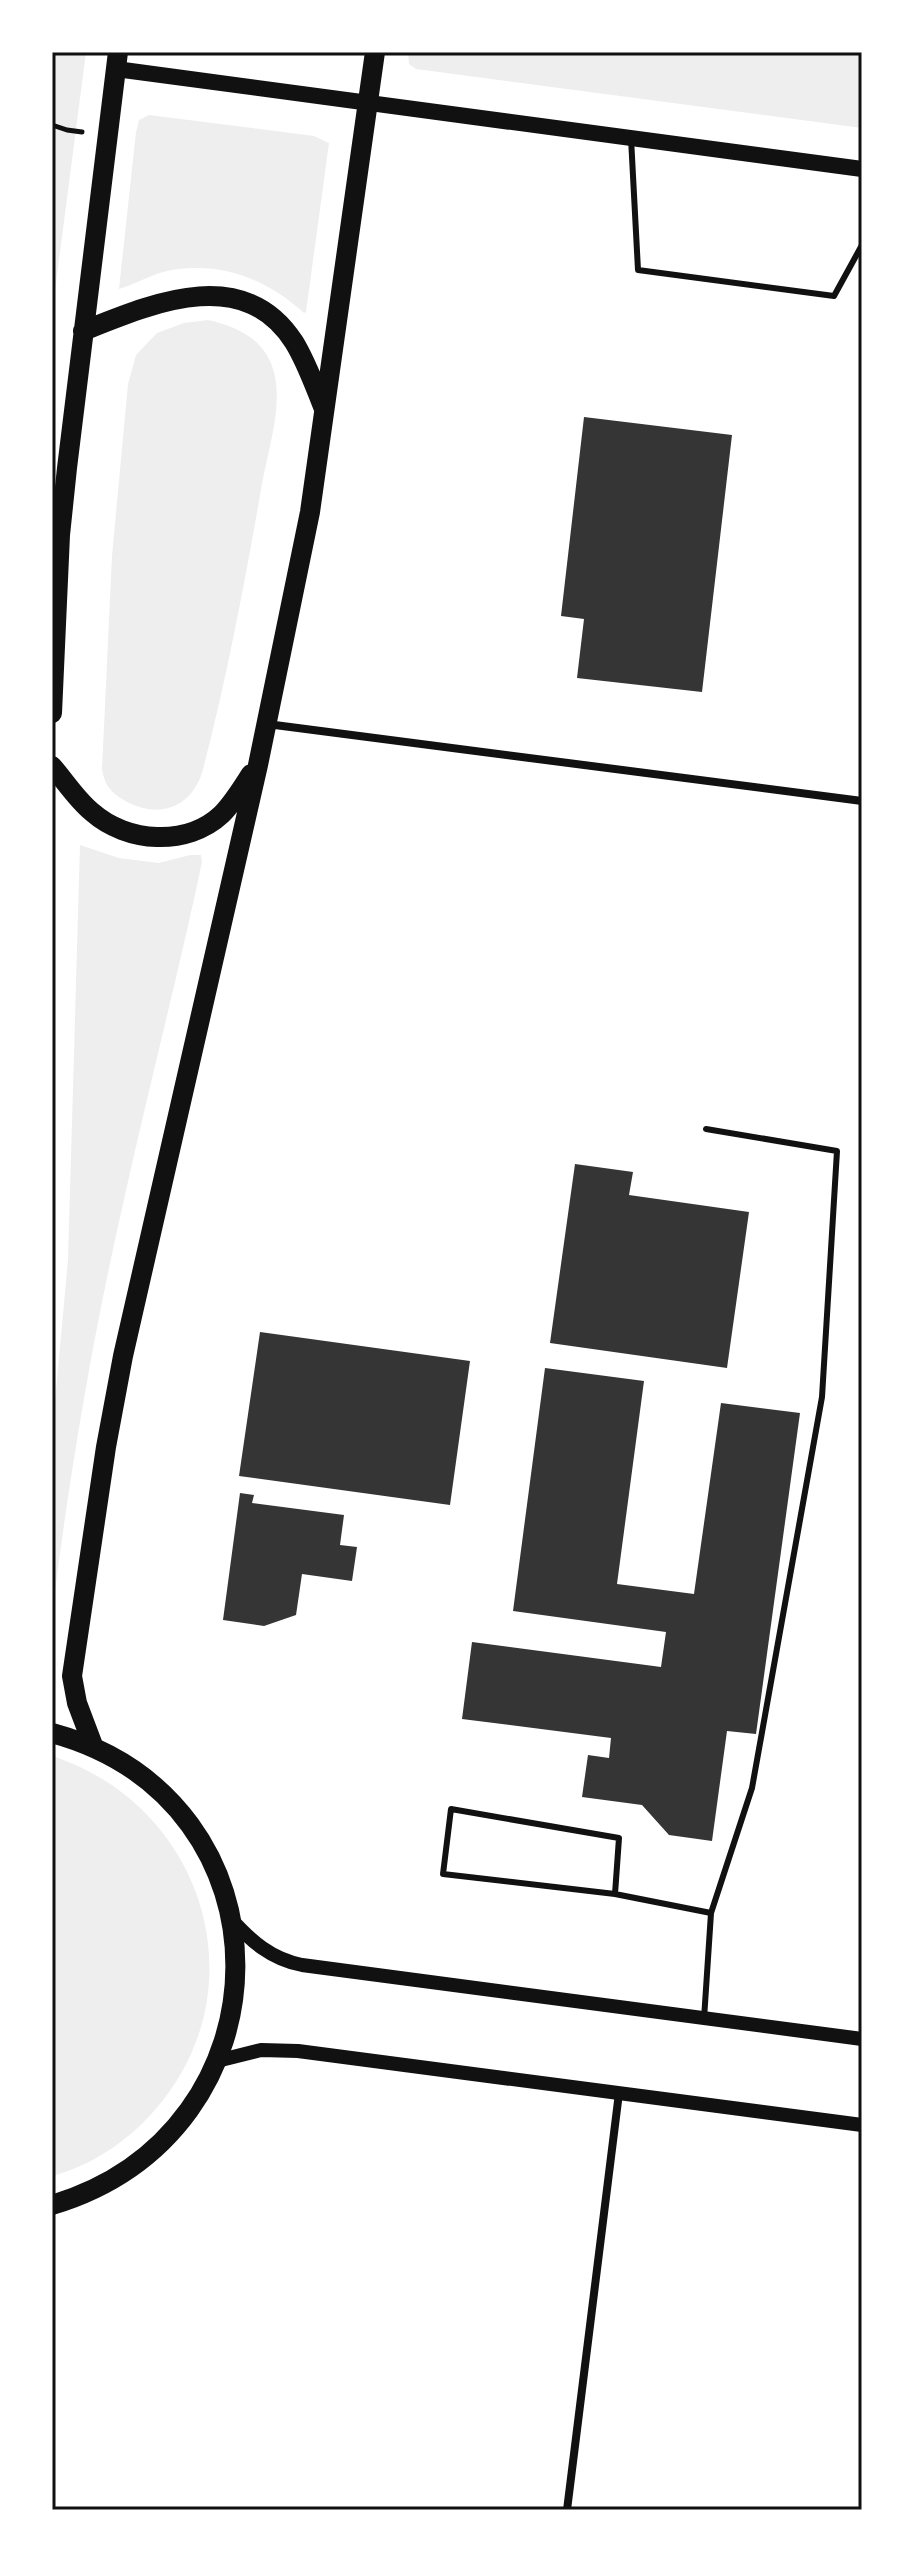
<svg xmlns="http://www.w3.org/2000/svg" width="914" height="2562" font-family="Overpass,sans-serif">
<style>
.green{fill:#eee}
.building{fill:#353535}
.lines{fill:none;stroke-linecap:round;stroke-linejoin:round}
.path{stroke:#111;stroke-width:5}
.service{stroke:#111;stroke-width:6}
.minor{stroke:#111;stroke-width:8}
.tertiary{stroke:#111;stroke-width:14}
.secondary{stroke:#111;stroke-width:16}
.primary{stroke:#111;stroke-width:20}
.neatline{fill:none;stroke:#111;stroke-width:3}
</style>
<rect width="100%" height="100%" fill="#fff"/>
<path class="green" d="M 52,52 L 86,52 L 52,314 Z
M 408,52 L 862,52 L 862,128 L 416,69 L 409,64 Z
M 149,115 L 314,136 L 329,143 L 306,312 L 304,313 C 266,279 223,262 172,270 C 153,273 137,284 119,289 L 136,132 L 139,120 Z
M 208,320 C 236,326 264,339 273,369 C 284,404 268,449 262,484 C 245,581 227,678 202,773 C 189,811 155,819 122,799 C 110,792 104,783 102,769 L 112,556 L 128,384 L 136,355 L 157,333 L 184,323 Z
M 80,845 L 119,858 L 159,863 L 190,855 L 201,855 L 202,862 C 178,976 148,1090 123,1204 C 92,1340 69,1477 52,1615 L 52,1434 L 68,1260 Z
M 52,1756 C 204,1805 262,1989 154,2111 C 128,2141 91,2166 52,2176 Z"/>
<path class="building" d="M 584,417 L 732,435 L 702,692 L 577,678 L 584,619 L 561,616 Z
M 575,1164 L 633,1172 L 629,1195 L 749,1212 L 727,1368 L 550,1343 Z
M 260,1332 L 470,1361 L 450,1505 L 239,1476 Z
M 545,1368 L 644,1381 L 617,1584 L 694,1594 L 721,1403 L 800,1413 L 756,1734 L 727,1731 L 712,1841 L 669,1835 L 642,1805 L 582,1797 L 588,1755 L 609,1758 L 611,1738 L 462,1719 L 472,1642 L 661,1667 L 666,1632 L 513,1611 Z
M 240,1493 L 254,1495 L 252,1503 L 344,1515 L 340,1545 L 357,1547 L 352,1581 L 302,1574 L 296,1615 L 264,1626 L 223,1620 Z"/>
<g class="lines">
<path class="path" d="M 52,125 L 67,130 L 82,132"/>
<path class="service" d="M 631,138 L 638,270 L 834,296 L 862,245
M 706,1129 L 837,1151 L 822,1397 L 752,1788 L 711,1913
M 615,1894 L 443,1874 L 451,1809 L 619,1838 L 615,1894 L 711,1913 L 704,2019"/>
<path class="minor" d="M 267,724 L 862,801
M 567,2510 L 619,2093"/>
<path class="tertiary" d="M 231,1919 C 251,1941 271,1959 302,1965 L 862,2039
M 217,2061 L 261,2050 L 298,2051 L 862,2125"/>
<path class="secondary" d="M 116,69 L 862,169"/>
<path class="primary" d="M 83,331 C 151,304 243,263 294,342 C 307,363 315,387 324,409
M 52,713 L 60,535 L 67,468 L 118,52
M 52,766 C 65,781 77,800 92,812 C 127,843 187,847 222,814 C 233,803 242,788 251,774
M 52,1733 C 298,1800 295,2132 52,2205
M 94,1748 L 77,1703 L 72,1676 L 106,1447 L 123,1356 L 258,765 L 310,512 L 375,52"/>
</g>
<rect width="914" height="2562" fill="none" stroke="#ffffff" stroke-width="108"/>
<rect x="54" y="54" width="806" height="2454" class="neatline"/>
</svg>
